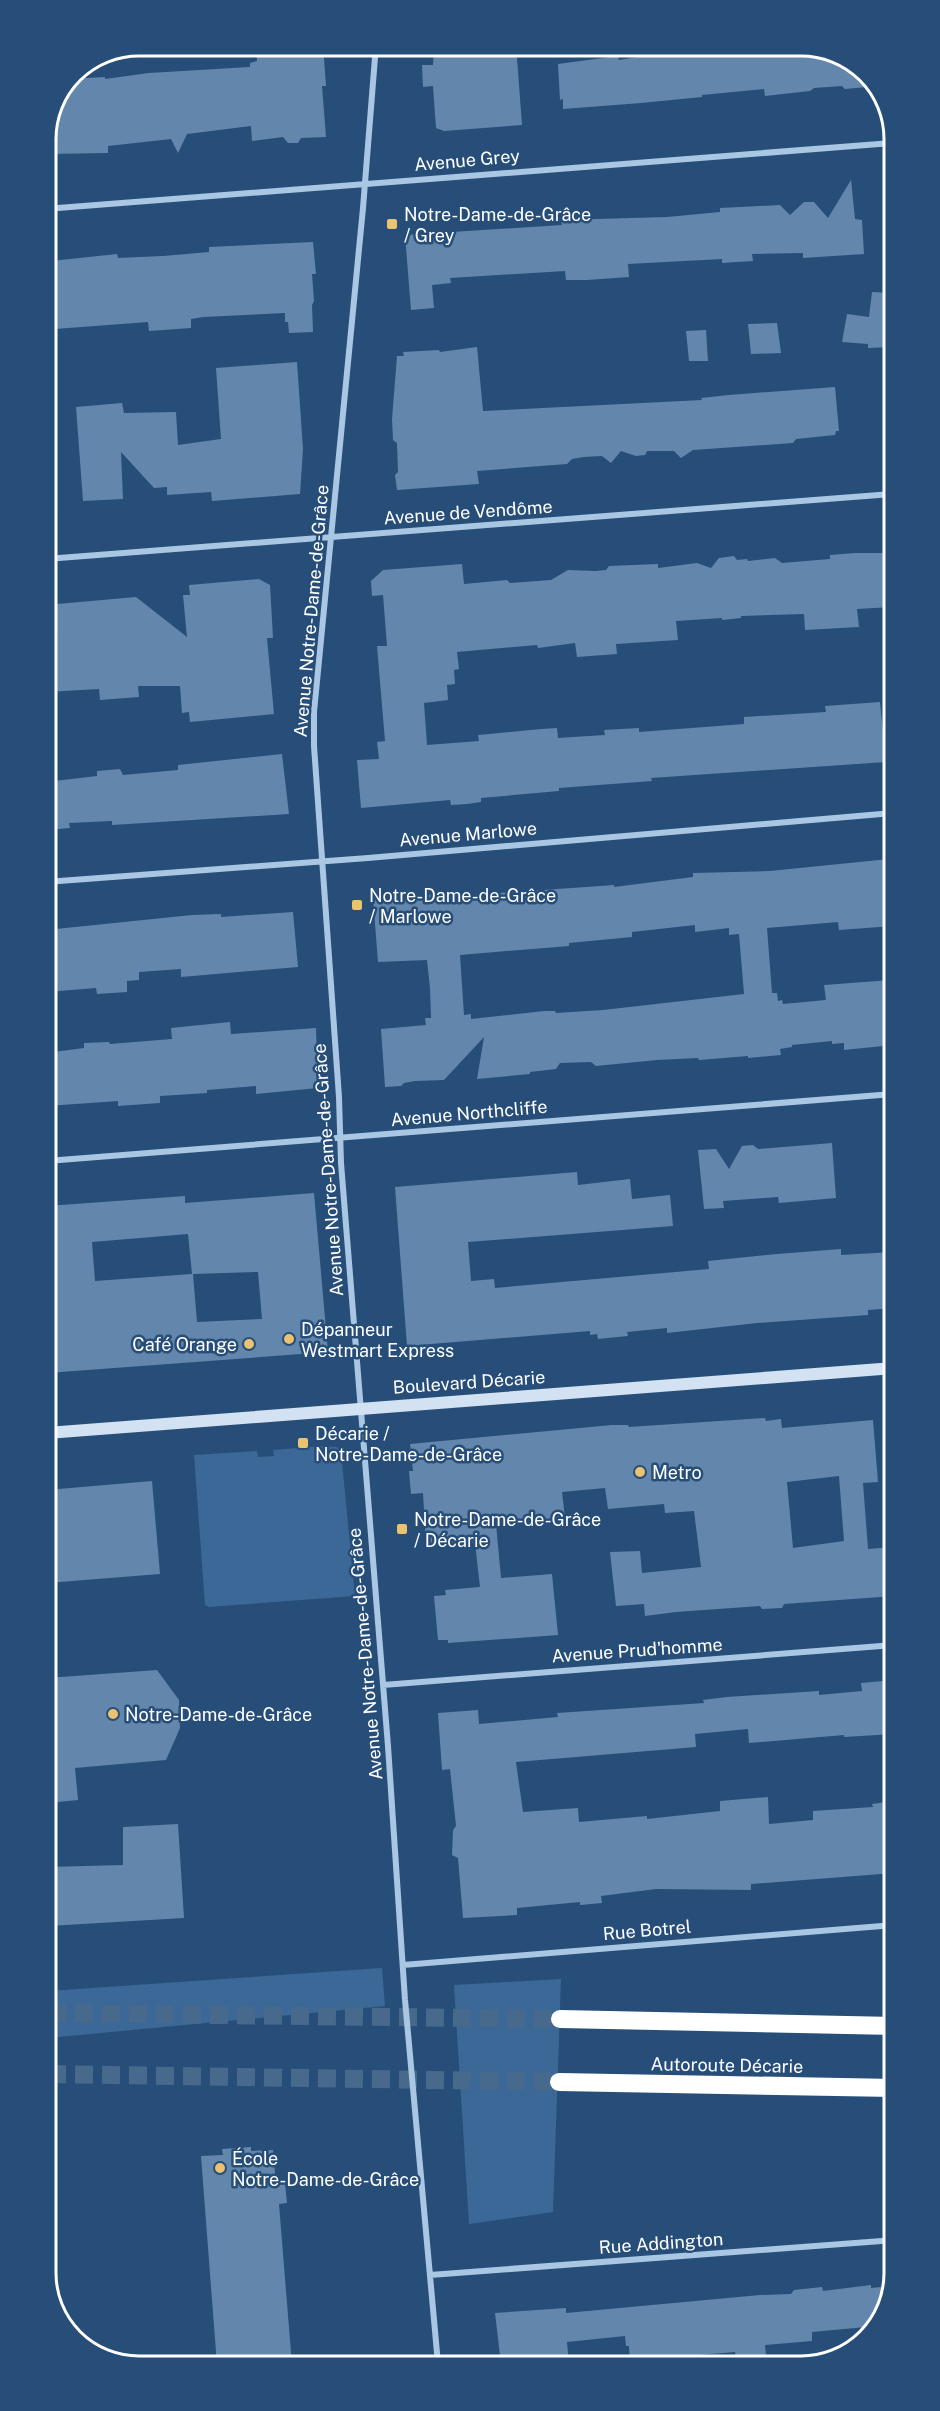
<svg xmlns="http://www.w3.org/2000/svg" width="940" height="2411" font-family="'Public Sans',sans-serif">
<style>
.green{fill:#3b6896}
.building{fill:#6387ac;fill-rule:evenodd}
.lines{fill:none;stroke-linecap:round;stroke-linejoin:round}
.highway-tunnel{stroke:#47698c;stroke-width:18;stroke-dasharray:18 9;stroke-linecap:butt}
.street{stroke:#a9c6e3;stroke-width:6}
.secondary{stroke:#d2e2f3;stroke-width:12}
.highway{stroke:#fff;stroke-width:18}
.poi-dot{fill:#ebc26f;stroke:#274e78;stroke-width:2}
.labels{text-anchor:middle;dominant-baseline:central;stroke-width:5;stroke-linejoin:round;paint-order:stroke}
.street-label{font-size:18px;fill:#fff;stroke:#274e78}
.poi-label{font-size:18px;fill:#fff;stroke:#274e78;text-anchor:start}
.rim{fill:none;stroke:#fff;stroke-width:3}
</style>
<rect width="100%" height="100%" fill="#274e78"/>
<path class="green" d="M 322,1446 L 337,1447 L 341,1452 L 355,1596 L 209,1607 L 205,1605 L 194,1455 L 257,1451 L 258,1457 L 274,1456 L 273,1450 Z
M 382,1968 L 385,2006 L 48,2038 L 48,1991 Z
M 561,1979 L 553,2212 L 469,2224 L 454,1985 Z"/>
<path class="building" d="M 256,45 L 323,45 L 326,86 L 322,86 L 326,137 L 301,138 L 298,143 L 288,143 L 283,137 L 252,141 L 251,126 L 187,134 L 178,153 L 171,139 L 108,146 L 108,153 L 47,154 L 46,131 L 69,79 L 105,77 L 105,79 L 149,73 L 250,67 L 250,63 L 257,61 Z
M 434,45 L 516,45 L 522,125 L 444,131 L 436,128 L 433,86 L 423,87 L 422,65 L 433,65 Z
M 745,45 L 808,45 L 863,68 L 866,73 L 867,87 L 845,89 L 842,86 L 814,88 L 810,91 L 765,96 L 764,89 L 702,95 L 702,97 L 641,103 L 563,109 L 563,99 L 560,100 L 558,64 L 618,56 L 619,60 L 678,50 Z
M 851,180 L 855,219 L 862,220 L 864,254 L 803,258 L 803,253 L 752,254 L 753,261 L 722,263 L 722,259 L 628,264 L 629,277 L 587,280 L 566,280 L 565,271 L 450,278 L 451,283 L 432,285 L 434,308 L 411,310 L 405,235 L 562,225 L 561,220 L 667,217 L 720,212 L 720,208 L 780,205 L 790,215 L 804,202 L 814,202 L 828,218 Z
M 313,242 L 316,274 L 312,274 L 314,301 L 312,305 L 313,332 L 289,333 L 288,322 L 285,322 L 285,313 L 203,317 L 191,319 L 191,328 L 149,331 L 148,322 L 55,329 L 51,261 L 117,254 L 118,258 L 163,256 L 209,252 L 209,247 Z
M 872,292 L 892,293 L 892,347 L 868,348 L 868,344 L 842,342 L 847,314 L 869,317 Z
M 777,323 L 781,353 L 751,354 L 748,324 Z
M 706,330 L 708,361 L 689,361 L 686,331 Z
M 477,347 L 483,411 L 702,400 L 701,398 L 729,395 L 835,387 L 839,431 L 836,431 L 835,435 L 796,439 L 793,443 L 693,450 L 681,458 L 674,451 L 647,451 L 645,455 L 636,456 L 621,451 L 611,463 L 602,456 L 584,457 L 572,459 L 567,464 L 477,471 L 479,484 L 397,490 L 395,475 L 398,472 L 397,443 L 393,440 L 392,419 L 397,356 L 404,356 L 403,352 L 439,350 L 440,352 Z
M 297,362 L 303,449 L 300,494 L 212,501 L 211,492 L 167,495 L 167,487 L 154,488 L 121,452 L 123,499 L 83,501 L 76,407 L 122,403 L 124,413 L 176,412 L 178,445 L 221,439 L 216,368 Z
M 855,553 L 892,553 L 892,607 L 857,609 L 859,627 L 805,630 L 804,614 L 741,616 L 741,618 L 722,620 L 722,618 L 676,621 L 678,640 L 616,644 L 617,654 L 577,657 L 575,643 L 538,648 L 537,645 L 457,652 L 459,669 L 454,670 L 455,684 L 447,685 L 448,700 L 424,703 L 427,745 L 479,741 L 478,735 L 541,729 L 557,728 L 558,738 L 605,735 L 604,730 L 639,728 L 639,732 L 744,724 L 744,717 L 826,712 L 825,706 L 880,702 L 886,762 L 651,778 L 652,781 L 559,788 L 559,791 L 481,798 L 481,802 L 467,804 L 451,805 L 450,800 L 361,808 L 357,760 L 379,759 L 377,742 L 385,741 L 377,646 L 387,646 L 383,595 L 372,596 L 371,581 L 383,570 L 462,564 L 464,584 L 507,580 L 510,583 L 551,580 L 568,570 L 596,571 L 606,570 L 609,566 L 658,564 L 658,568 L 697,563 L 711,568 L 719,558 L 734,556 L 737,560 L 747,559 L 748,561 L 775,558 L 782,563 L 830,559 L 830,555 Z
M 259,579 L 270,585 L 273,638 L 267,638 L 274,714 L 190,722 L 189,712 L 182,713 L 180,686 L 138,686 L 139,697 L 100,700 L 99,689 L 46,692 L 46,605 L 136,597 L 187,637 L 183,595 L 190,595 L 189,585 Z
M 282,754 L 289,814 L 112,825 L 112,821 L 69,823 L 70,828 L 46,830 L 46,782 L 97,776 L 97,771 L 120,769 L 123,775 L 178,770 L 178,765 Z
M 889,859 L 890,863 L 893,862 L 893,926 L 839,930 L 838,922 L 767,928 L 772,993 L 777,993 L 778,1001 L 782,1000 L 783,1004 L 826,1000 L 824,985 L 891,980 L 893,987 L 893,1045 L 844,1050 L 844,1043 L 832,1044 L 832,1041 L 792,1045 L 792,1047 L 780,1049 L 781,1055 L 748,1058 L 748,1056 L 699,1060 L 698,1058 L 657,1060 L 596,1066 L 591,1062 L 560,1063 L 556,1069 L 530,1072 L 530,1074 L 477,1079 L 484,1037 L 444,1080 L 415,1081 L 404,1083 L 401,1086 L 385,1087 L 381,1029 L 426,1025 L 425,1018 L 431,1018 L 430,988 L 427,960 L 378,962 L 373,898 L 472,892 L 472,895 L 614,885 L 614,887 L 693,877 L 693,873 L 770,871 ZM 695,925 L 695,932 L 729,928 L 729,935 L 739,934 L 744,994 L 603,1010 L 556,1013 L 555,1011 L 544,1011 L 471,1019 L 471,1014 L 464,1015 L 460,955 L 569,946 L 569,943 L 632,937 L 632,932 Z
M 293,912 L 298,967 L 181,977 L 181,969 L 139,972 L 139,980 L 127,981 L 127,992 L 97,994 L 96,988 L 46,992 L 46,930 L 192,915 L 221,914 L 221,917 Z
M 230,1022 L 231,1034 L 316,1028 L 318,1088 L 256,1094 L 256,1086 L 207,1090 L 207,1093 L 160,1096 L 160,1103 L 118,1106 L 118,1101 L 47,1106 L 46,1053 L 84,1048 L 84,1043 L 109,1042 L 110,1044 L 172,1039 L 171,1028 Z
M 832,1143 L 836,1198 L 779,1203 L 778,1197 L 723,1201 L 724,1208 L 704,1209 L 698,1150 L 716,1149 L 729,1169 L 742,1146 L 753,1145 L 758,1149 Z
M 577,1172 L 578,1185 L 630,1179 L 632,1199 L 670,1195 L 673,1226 L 468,1242 L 471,1281 L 494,1279 L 495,1288 L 709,1269 L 708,1261 L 777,1254 L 841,1249 L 841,1255 L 893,1252 L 894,1308 L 868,1310 L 868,1315 L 757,1323 L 667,1333 L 667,1328 L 627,1332 L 628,1336 L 598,1339 L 597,1334 L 590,1335 L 590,1331 L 407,1346 L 395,1187 Z
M 314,1193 L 328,1352 L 47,1373 L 47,1206 L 185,1196 L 185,1203 ZM 188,1234 L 192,1274 L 95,1281 L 92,1242 ZM 258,1272 L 262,1319 L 197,1322 L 193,1274 Z
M 765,1418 L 766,1421 L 781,1419 L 782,1428 L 873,1420 L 878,1482 L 863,1483 L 868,1549 L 894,1547 L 894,1596 L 784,1604 L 782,1608 L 762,1609 L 760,1606 L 676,1612 L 645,1616 L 644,1604 L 616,1606 L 610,1552 L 640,1551 L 642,1573 L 701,1567 L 694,1511 L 665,1513 L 664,1504 L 608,1509 L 605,1488 L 562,1492 L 565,1518 L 496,1524 L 501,1578 L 552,1574 L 558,1635 L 448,1643 L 448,1640 L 438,1640 L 434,1596 L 446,1595 L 445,1590 L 480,1587 L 475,1543 L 426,1547 L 423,1493 L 411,1494 L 409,1471 L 413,1471 L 410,1444 L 612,1425 L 628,1425 L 629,1427 ZM 839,1476 L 844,1541 L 793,1548 L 787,1482 Z
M 152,1481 L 160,1574 L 47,1583 L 47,1490 Z
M 157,1670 L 179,1700 L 180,1728 L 166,1760 L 75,1768 L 78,1800 L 48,1803 L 47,1678 Z
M 894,1680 L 894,1734 L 844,1737 L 844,1735 L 749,1743 L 748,1729 L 695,1734 L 696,1747 L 516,1762 L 523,1812 L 578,1808 L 579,1822 L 647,1816 L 647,1819 L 720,1811 L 720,1801 L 768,1797 L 769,1824 L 813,1820 L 813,1811 L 873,1807 L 872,1804 L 894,1801 L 894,1873 L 751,1884 L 751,1890 L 656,1889 L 601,1896 L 602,1903 L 580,1905 L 580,1902 L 517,1908 L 517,1915 L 463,1918 L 458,1858 L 452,1855 L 453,1830 L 456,1826 L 450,1769 L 442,1770 L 438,1713 L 478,1710 L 479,1724 L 558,1717 L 557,1713 L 704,1703 L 703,1700 L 727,1697 L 819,1691 L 819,1695 L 862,1691 L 861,1683 Z
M 178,1824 L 184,1918 L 48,1926 L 48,1867 L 123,1865 L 123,1827 Z
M 251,2147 L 251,2151 L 273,2150 L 276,2184 L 285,2183 L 287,2203 L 279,2204 L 292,2365 L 217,2365 L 201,2156 L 223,2155 L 222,2149 Z
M 871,2285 L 871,2288 L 891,2286 L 877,2326 L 812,2332 L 812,2341 L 765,2345 L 766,2355 L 736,2358 L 735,2352 L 687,2356 L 687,2361 L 630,2364 L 629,2346 L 626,2346 L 625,2336 L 567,2342 L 569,2364 L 501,2364 L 495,2313 L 566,2308 L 566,2313 L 760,2295 L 791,2294 L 794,2290 L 822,2287 L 823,2291 Z"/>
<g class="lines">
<path class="highway-tunnel" d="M 48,2013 L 560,2019
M 48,2074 L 559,2082"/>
<path class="street" d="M 376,45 L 363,208 L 314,712 L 314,746 L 339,1097 L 341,1163 L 388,1746 L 405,2000 L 438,2364
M 45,209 L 892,143
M 46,559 L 892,494
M 46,882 L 368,858 L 893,813
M 47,1161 L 893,1094
M 383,1685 L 894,1645
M 403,1965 L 894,1925
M 430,2275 L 895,2240"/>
<path class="secondary" d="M 47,1433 L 894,1368"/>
<path class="highway" d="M 560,2019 L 895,2026
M 559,2082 L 895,2088"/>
</g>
<g class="poi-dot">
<rect x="386" y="218" width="12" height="12" rx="3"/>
<rect x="351" y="899" width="12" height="12" rx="3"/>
<circle cx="289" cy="1339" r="6"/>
<circle cx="249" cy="1344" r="6"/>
<rect x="297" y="1437" width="12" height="12" rx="3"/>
<circle cx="640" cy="1472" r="6"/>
<rect x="396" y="1523" width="12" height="12" rx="3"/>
<circle cx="113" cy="1714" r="6"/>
<circle cx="220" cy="2168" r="6"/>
</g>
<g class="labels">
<g class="street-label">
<text transform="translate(467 160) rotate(-5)">Avenue Grey</text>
<text transform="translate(468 512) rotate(-4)">Avenue de Vendôme</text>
<text transform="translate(311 611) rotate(-85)">Avenue Notre-Dame-de-Grâce</text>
<text transform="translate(468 834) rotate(-5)">Avenue Marlowe</text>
<text transform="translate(469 1113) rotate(-5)">Avenue Northcliffe</text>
<text transform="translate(328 1170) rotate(-94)">Avenue Notre-Dame-de-Grâce</text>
<text transform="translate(469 1382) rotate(-4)">Boulevard Décarie</text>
<text transform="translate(637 1650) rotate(-4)">Avenue Prud'homme</text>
<text transform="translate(365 1654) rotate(-95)">Avenue Notre-Dame-de-Grâce</text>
<text transform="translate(647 1930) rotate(-5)">Rue Botrel</text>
<text transform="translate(727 2065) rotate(1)">Autoroute Décarie</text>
<text transform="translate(661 2243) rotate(-4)">Rue Addington</text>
</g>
<g class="poi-label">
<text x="404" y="214">Notre-Dame-de-Grâce<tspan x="404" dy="21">/ Grey</tspan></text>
<text x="369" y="895">Notre-Dame-de-Grâce<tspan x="369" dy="21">/ Marlowe</tspan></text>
<text x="301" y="1329">Dépanneur<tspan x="301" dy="21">Westmart Express</tspan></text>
<text x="237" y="1344" text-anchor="end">Café Orange</text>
<text x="315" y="1433">Décarie /<tspan x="315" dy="21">Notre-Dame-de-Grâce</tspan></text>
<text x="652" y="1472">Metro</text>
<text x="414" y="1519">Notre-Dame-de-Grâce<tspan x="414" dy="21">/ Décarie</tspan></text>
<text x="125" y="1714">Notre-Dame-de-Grâce</text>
<text x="232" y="2158">École<tspan x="232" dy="21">Notre-Dame-de-Grâce</tspan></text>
</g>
</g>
<path d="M0 0H940V2411H0ZM139 56H801A83 83 0 0 1 884 139V2273A83 83 0 0 1 801 2356H139A83 83 0 0 1 56 2273V139A83 83 0 0 1 139 56Z" fill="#274e78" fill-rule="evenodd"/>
<path class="rim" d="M139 56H801A83 83 0 0 1 884 139V2273A83 83 0 0 1 801 2356H139A83 83 0 0 1 56 2273V139A83 83 0 0 1 139 56Z"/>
</svg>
